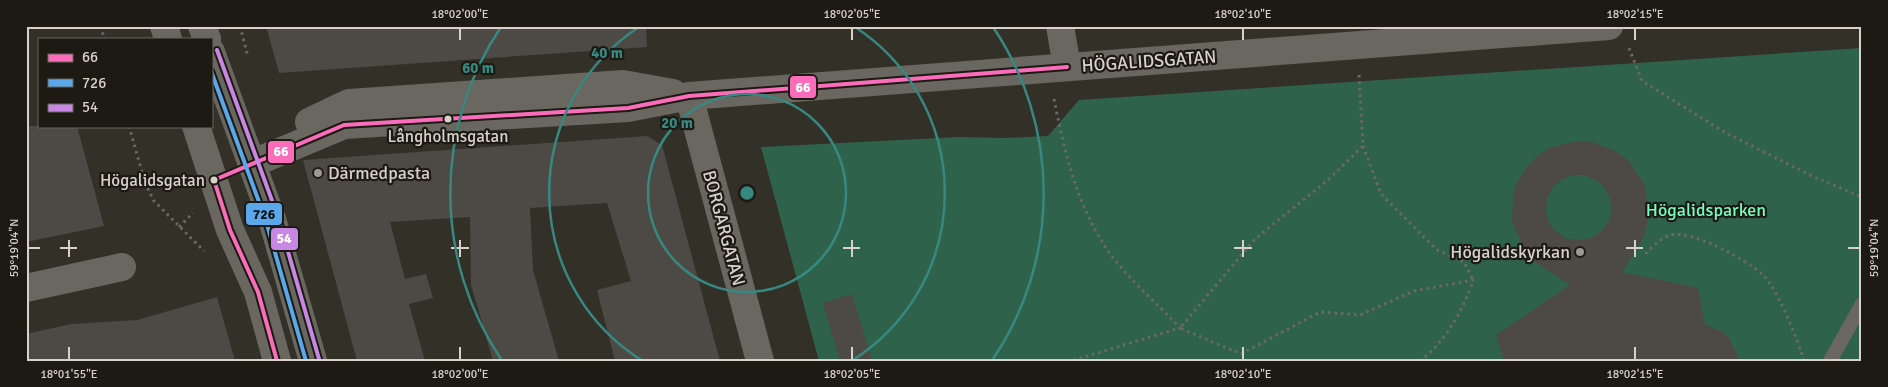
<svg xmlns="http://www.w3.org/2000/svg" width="1888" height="387" font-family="Signika,sans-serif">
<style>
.green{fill:#2f624a}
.building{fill:#4d4944;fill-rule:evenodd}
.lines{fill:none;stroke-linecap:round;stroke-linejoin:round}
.path{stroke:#6b6964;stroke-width:3;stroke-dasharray:2.5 4;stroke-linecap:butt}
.service{stroke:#6a6761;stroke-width:14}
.minor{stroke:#6a6761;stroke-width:28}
.secondary{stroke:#6a6761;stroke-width:28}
.bus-1-casing{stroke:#1c1a13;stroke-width:8}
.bus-2-casing{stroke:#1c1a13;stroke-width:8}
.bus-3-casing{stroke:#1c1a13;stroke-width:8}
.bus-1{stroke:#fb6dba;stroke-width:4}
.bus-2{stroke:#5aa8eb;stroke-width:4}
.bus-3{stroke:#c787e3;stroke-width:4}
.ticks{fill:none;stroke:#d6d2c9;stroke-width:2}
.ring{fill:none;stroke:#378880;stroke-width:2.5}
.bus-dot{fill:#d6d2c9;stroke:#1c1a13;stroke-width:2}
.poi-dot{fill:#9d9991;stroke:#1c1a13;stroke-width:2}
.labels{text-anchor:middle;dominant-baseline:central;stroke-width:4.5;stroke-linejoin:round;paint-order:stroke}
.bus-label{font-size:17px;fill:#d6d2c9;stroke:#1c1a13}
.street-label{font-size:18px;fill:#d6d2c9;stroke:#1c1a13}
.poi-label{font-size:18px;fill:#d6d2c9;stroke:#1c1a13;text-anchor:start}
.park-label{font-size:18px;fill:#76fdc0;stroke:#1c1a13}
.centre{fill:#378880;stroke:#1c1a13;stroke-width:2.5}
.ring-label{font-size:15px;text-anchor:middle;font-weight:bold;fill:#378880;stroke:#1c1a13;stroke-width:4.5;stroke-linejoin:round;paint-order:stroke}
.line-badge{stroke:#1c1a13;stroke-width:2}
.badge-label{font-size:14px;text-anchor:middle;font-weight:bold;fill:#fff}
.pale-badge-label{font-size:14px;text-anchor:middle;font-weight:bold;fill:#111}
.neatline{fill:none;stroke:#d6d2c9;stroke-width:2}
.ticks-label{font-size:12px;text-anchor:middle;fill:#d6d2c9}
</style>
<rect width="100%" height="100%" fill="#333028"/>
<path class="green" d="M 1862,48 L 1862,361 L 819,361 L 761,147 L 959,137 L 1005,138 L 1048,136 L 1079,100 Z"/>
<path class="building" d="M 266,26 L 646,26 L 647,47 L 279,73 Z
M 26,126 L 77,126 L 104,226 L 26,242 Z
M 647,136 L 662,145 L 720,361 L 615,361 L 597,290 L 631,281 L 607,203 L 530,208 L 533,270 L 559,361 L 493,361 L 471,285 L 470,217 L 390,222 L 405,279 L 426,274 L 433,298 L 409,304 L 425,361 L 357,361 L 303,160 Z
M 1577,141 L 1592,142 L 1615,151 L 1628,160 L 1644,183 L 1649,213 L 1646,229 L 1641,242 L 1622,272 L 1698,288 L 1705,325 L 1721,331 L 1729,338 L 1740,361 L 1504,361 L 1496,335 L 1570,285 L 1535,262 L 1525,251 L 1512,222 L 1513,196 L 1518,180 L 1527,167 L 1536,157 L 1549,148 ZM 1572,175 L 1584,175 L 1596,180 L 1605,188 L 1610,199 L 1612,211 L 1608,222 L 1601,232 L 1591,238 L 1579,240 L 1567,239 L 1557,232 L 1549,223 L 1546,211 L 1547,199 L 1552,188 L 1561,180 Z
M 852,294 L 872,361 L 840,361 L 823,303 Z
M 217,297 L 235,361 L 26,361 L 26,334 L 71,324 L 137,320 Z"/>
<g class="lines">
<path class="path" d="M 101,26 L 104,39
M 240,26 L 248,57
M 1629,48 L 1642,81 L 1726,133 L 1814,177 L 1862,197
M 1359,75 L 1363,146 L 1328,180 L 1255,239 L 1180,328 L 1241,354 L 1320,312 L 1360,315 L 1414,291 L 1473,280 C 1466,306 1442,347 1419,361
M 1054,99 C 1064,149 1075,199 1103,243 C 1120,272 1157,303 1180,328 L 1071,361
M 129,126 L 145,183 L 154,201 L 204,251
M 1363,146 L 1381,194 L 1437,250 L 1464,262 L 1473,280
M 179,227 L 193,213
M 1646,254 C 1651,247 1661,238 1670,235 C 1693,230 1745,259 1763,275 C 1776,286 1799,342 1804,361"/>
<path class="service" d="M 1830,361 L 1862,304"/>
<path class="minor" d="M 1060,26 L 1067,67
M 689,96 L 760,361
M 309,122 L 349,103 L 623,84 L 673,93
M 251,164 L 344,125 L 628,108 L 689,96 L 1609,26
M 26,288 L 122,267"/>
<path class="secondary" d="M 164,26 L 168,39
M 202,26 L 207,39
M 211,52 L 272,219 L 313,361
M 196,126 L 230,230 L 258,292 L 277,361"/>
<g class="bus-1-casing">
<path id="bus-1" d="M 277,361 L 258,292 L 230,230 L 214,180 L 344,125 L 628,108 L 689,96 L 1067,67"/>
</g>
<g class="bus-2-casing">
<path id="bus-2" d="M 211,71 L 266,221 L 306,361"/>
</g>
<g class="bus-3-casing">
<path id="bus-3" d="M 217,50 L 278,217 L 319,359"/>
</g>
<use href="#bus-1" class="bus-1"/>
<use href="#bus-2" class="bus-2"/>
<use href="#bus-3" class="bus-3"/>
</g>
<path class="ticks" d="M 460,28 L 460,40M 852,28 L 852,40M 1243,28 L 1243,40M 1635,28 L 1635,40M 69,240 L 69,257M 460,240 L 460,257M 852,240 L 852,257M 1243,240 L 1243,257M 1635,240 L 1635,257M 28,248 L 40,248M 60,248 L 77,248M 451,248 L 469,248M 843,248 L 860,248M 1234,248 L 1252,248M 1626,248 L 1643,248M 1848,248 L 1860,248M 69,347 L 69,360M 460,347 L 460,360M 852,347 L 852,360M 1243,347 L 1243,360M 1635,347 L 1635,360"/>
<g class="ring">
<circle cx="747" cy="193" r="99"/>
<path d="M641 360A198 198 0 0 1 639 27M855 27A198 198 0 0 1 853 360"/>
<path d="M501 359A297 297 0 0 1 501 27M993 27A297 297 0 0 1 993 359"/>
</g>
<g class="bus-dot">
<circle cx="448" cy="119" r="4.5"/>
<circle cx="214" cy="180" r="4.5"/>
</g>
<g class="poi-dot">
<circle cx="318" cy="173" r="5"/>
<circle cx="1580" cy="252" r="5"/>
</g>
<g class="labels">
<g class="bus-label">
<text x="448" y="136">Långholmsgatan</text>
<text x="205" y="180" text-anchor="end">Högalidsgatan</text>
</g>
<g class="street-label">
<text transform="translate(1149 61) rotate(-4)">HÖGALIDSGATAN</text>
<text transform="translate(724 228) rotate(75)">BORGARGATAN</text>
</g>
<g class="poi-label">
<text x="328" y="173">Därmedpasta</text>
<text x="1570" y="252" text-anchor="end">Högalidskyrkan</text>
</g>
<g class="park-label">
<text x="1706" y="210">Högalidsparken</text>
</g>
</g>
<circle cx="747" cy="193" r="8" class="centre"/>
<g class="ring-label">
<text x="607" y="58">40 m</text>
<text x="478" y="73">60 m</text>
<text x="677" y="128">20 m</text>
</g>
<g class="line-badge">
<rect x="789" y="75" width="28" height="24" rx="5" fill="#fb6dba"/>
<rect x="267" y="140" width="28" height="24" rx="5" fill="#fb6dba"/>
<rect x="245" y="202" width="38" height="24" rx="5" fill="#5aa8eb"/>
<rect x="270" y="227" width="29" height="24" rx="5" fill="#c787e3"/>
</g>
<g class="badge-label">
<text x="803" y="92">66</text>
<text x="281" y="156">66</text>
<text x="284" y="243">54</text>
</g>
<g class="pale-badge-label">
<text x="264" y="219">726</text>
</g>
<rect width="1888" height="387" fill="none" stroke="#1c1a13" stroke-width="55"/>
<rect x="38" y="38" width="175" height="90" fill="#1c1a13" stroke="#66645c"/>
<rect x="48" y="54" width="25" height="8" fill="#fb6dba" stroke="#66645c"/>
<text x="82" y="62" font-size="15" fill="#d6d2c9">66</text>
<rect x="48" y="79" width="25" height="8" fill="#5aa8eb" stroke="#66645c"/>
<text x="82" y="88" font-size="15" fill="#d6d2c9">726</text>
<rect x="48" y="104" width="25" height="8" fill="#c787e3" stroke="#66645c"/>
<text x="82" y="112" font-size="15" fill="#d6d2c9">54</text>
<rect x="28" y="28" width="1832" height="332" class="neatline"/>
<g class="ticks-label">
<text x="460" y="18">18°02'00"E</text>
<text x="852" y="18">18°02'05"E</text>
<text x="1243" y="18">18°02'10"E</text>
<text x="1635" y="18">18°02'15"E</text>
<text transform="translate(14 248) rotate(-90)" y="4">59°19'04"N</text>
<text transform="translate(1874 248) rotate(-90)" y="4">59°19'04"N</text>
<text x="69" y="378">18°01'55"E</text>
<text x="460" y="378">18°02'00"E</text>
<text x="852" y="378">18°02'05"E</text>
<text x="1243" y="378">18°02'10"E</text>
<text x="1635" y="378">18°02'15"E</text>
</g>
</svg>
